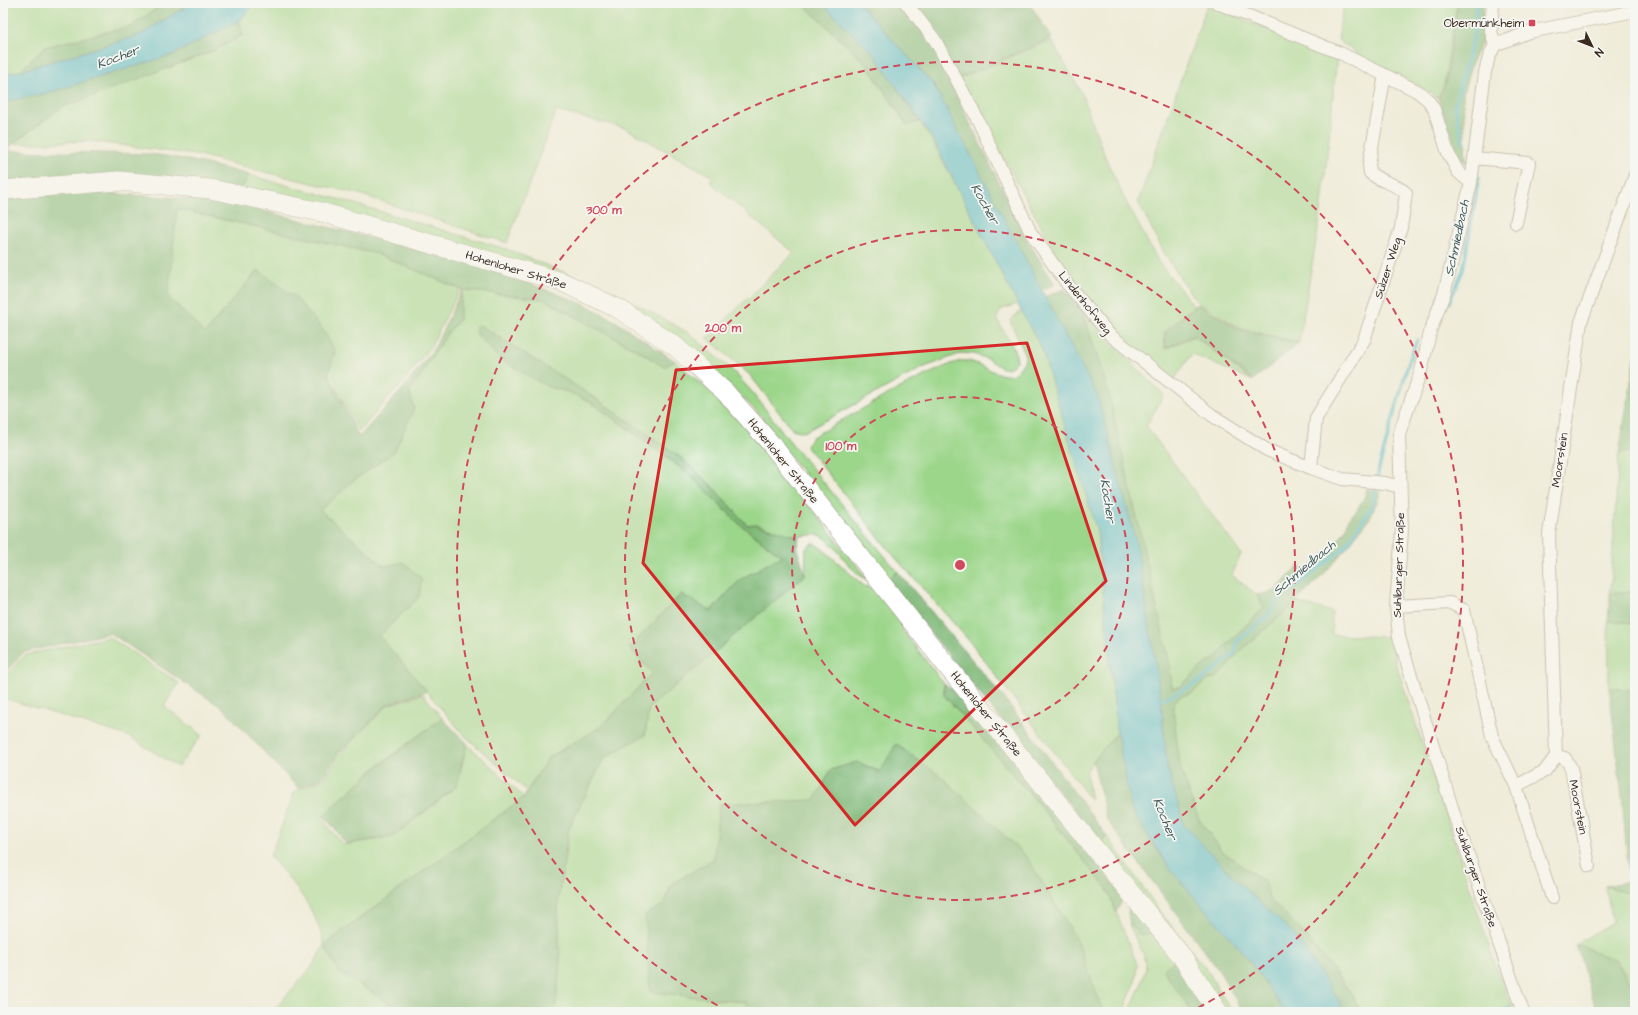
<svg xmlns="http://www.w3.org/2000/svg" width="1638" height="1015" font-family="'Architects Daughter',sans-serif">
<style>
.green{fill:#9cd68a;stroke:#6c8054}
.forest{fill:#7db776;stroke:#5c704a;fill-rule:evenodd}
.water{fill:#4cb6c9;stroke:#447074}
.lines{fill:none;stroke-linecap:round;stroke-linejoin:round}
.stream{stroke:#4cb6c9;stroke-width:3.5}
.minor-casing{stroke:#968b7c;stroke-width:14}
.primary-casing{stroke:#968b7c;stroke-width:20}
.minor{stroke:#fff;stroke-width:12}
.primary{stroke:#fff;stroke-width:19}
.marked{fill:none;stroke:#d62828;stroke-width:3;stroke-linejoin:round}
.ring{fill:none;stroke:#d1495b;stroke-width:2;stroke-dasharray:7 5}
.poi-dot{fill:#d1495b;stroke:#f6f6f2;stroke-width:1.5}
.labels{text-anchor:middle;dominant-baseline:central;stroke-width:3.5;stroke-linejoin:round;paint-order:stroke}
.poi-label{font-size:12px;fill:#3b2a1e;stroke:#f6f6f2;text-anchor:end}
.street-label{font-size:12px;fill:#3b2a1e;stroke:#f6f6f2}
.water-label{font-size:13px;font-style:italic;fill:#415b5a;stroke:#f6f6f2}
.centre{fill:#d1495b;stroke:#f6f6f2;stroke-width:2}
.ring-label{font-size:12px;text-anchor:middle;font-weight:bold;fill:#d1495b;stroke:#f6f6f2;stroke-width:3.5;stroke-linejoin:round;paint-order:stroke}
</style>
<rect width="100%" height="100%" fill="#f6f6f2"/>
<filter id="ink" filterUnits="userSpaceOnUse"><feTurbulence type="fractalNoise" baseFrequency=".025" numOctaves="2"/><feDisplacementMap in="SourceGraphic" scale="8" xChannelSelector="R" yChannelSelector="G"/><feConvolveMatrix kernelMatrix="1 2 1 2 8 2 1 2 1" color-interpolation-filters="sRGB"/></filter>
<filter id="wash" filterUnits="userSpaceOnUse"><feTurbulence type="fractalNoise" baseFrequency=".012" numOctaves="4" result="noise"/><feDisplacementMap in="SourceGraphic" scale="16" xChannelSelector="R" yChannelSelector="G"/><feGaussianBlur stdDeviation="0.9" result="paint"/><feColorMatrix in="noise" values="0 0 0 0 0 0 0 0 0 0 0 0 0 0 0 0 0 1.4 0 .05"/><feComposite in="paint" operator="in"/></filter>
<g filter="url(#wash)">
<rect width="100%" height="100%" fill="#f0ecda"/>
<path class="green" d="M 3,3 L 164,3 L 132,26 L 45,47 L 20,71 L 3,74 Z
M 255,3 L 802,3 L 866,64 L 907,125 L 920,122 L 932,140 L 1018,304 L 1002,309 L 997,317 C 1002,333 1015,345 1017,360 L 1013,365 L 1008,368 L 1002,368 L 988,359 L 974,354 L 962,353 L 922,368 L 804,432 L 792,429 L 750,375 L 707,338 L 794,253 L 710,182 L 713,177 L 625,128 L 556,111 L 507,243 L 359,194 L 252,169 L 203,156 L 90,141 L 12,144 L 62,107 L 213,51 L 243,35 L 239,21 Z
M 1345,3 L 1457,3 L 1444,85 L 1437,98 L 1421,87 L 1365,59 L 1338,40 L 1341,17 Z
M 1207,5 L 1337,57 L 1322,206 L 1299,342 L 1242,329 L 1198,303 L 1191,294 L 1166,256 L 1138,202 Z
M 1051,40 L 1081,92 L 1106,159 L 1124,198 L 1159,263 L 1194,306 L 1164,332 L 1165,349 L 1194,336 L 1253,381 L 1192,354 L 1174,380 L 1112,332 L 1071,280 L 975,107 L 956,80 Z
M 249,175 L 349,202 L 506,249 L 616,293 L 689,333 L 731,369 L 753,393 L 792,444 L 898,572 L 887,579 L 790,456 L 762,417 L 732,387 L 631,310 L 241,189 Z
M 177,209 L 377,254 L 460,289 L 432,344 L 404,381 L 359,431 L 328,374 L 335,351 L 258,270 L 205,333 L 168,297 Z
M 462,290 L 543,299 L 639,351 L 664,367 L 675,361 L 725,405 L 764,448 L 868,580 C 849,572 841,550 825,538 C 817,531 806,537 798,536 C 781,534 765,524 747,525 L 710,484 L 679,456 L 595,398 L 478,325 L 548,387 L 569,392 L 592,403 L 641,438 L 690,475 L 738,523 L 782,556 L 741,579 L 602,726 L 548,758 L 527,791 L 464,735 L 379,636 L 419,597 L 320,510 L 353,481 L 414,409 L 409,390 L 421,375 L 449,331 L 459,320 Z
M 1021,311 L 1041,347 L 1097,531 L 1117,733 L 1093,761 L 1086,772 L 1091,800 L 972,644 L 894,556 L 806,446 L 812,437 C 851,416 888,393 928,374 C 939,370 950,363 962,361 C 978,358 1003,384 1016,372 C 1019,369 1024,363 1025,359 C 1027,354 1012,328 1010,320 Z
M 1084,315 L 1164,395 L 1146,426 L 1241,554 L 1232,575 L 1257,595 L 1265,607 L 1229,642 L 1217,657 L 1204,665 L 1179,687 L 1172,688 L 1170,666 L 1109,394 Z
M 1635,452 L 1635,591 L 1610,593 L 1619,453 Z
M 814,543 L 825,551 L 864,586 L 875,589 L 902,623 L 903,631 L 944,684 L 944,695 L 1031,795 L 1107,889 L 1137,964 L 1135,983 L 1123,1012 L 1103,1012 L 1102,1008 L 881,772 L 857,762 L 831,770 L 815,800 L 719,804 L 714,859 L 671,884 L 665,904 L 645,915 L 715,1000 L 746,1002 L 751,1012 L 548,1012 L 555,1011 L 560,965 L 558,901 L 569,828 L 604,758 L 645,735 L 649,708 L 805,575 L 806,548 Z
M 1296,602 L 1332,612 L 1332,635 L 1394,637 L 1395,661 L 1495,964 L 1515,1012 L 1361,1012 L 1351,993 L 1298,927 L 1269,898 L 1266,883 L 1222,851 L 1198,818 L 1180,767 L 1173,708 L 1175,701 L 1181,696 L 1192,693 L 1208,679 L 1216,678 L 1226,669 L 1237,654 Z
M 1608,621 L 1635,623 L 1635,690 L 1609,688 Z
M 109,637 L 179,683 L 164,706 L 202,735 L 178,767 L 128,736 L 3,698 L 3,678 L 25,655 Z
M 423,694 L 442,718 L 371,771 L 321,818 L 343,845 L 393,837 L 457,786 L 467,744 L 524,797 L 324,945 L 339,972 L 404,1012 L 272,1012 L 312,967 L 324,945 C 317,909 293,883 270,856 L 295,791 L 325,778 L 338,756 L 388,705 Z
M 1106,835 L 1159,910 L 1209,973 L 1232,1012 L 1226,1012 L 1101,843 Z
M 1605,886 L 1635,895 L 1635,981 L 1630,982 L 1615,960 L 1576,944 L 1613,922 Z
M 1131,922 L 1153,933 L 1175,960 L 1192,1012 L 1129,1012 L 1141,985 L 1146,969 L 1143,953 L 1130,927 Z"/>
<path class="forest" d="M 164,3 L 192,3 L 140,35 L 20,71 L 45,47 L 132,26 Z
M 802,3 L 821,3 L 874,54 L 920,122 L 907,125 L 867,64 Z
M 859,3 L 1029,3 L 1052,38 L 950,82 L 1027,240 L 1055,284 L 1041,290 L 934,85 Z
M 1458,3 L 1483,3 L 1482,42 L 1473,59 L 1463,93 L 1466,163 L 1459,156 L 1438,99 L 1445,85 Z
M 239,21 L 243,35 L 213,51 L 62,107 L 12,144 L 8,151 L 151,154 C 185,158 216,166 249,175 L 241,189 L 3,182 L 3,102 L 47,93 L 172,55 Z
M 87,192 L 225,201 L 457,260 L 515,278 L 586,305 L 612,319 L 675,361 L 664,367 L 639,351 L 543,299 L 462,290 L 459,320 L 449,331 L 421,375 L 409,390 L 414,409 L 394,452 L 353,481 L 320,510 L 384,566 L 403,562 L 422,579 L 419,597 L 379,636 L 427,691 L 388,704 L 336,756 L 323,777 L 298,788 L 224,709 L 110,633 L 24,652 L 3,674 L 3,611 L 6,597 L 3,591 L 3,199 ZM 177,209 L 377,254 L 462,290 L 435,347 L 407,384 L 359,437 L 328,375 L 335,351 L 323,330 L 296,298 L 258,270 L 205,333 L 168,297 Z
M 1064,289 L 1084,315 L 1109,394 L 1170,666 L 1172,688 L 1179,687 L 1204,665 L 1217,657 L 1229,642 L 1264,608 L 1257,595 L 1275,591 L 1298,567 L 1307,570 L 1336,543 L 1346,529 L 1349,518 L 1357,510 L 1364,498 L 1367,489 L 1381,492 L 1370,518 L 1349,545 L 1320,578 L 1296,602 L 1237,654 L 1226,669 L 1216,678 L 1208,679 L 1192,693 L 1181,696 L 1175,701 L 1173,708 L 1180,767 L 1198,818 L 1222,851 L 1266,883 L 1269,898 L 1298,927 L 1351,993 L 1361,1012 L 1344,1012 L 1339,1001 L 1292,932 L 1236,880 L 1184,825 L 1167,766 L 1161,699 L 1136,542 L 1097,395 L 1045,297 Z
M 1197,304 L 1241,330 L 1299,343 L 1253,380 L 1194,335 L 1166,348 L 1165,333 Z
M 478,324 L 595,398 L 679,456 L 710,484 L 747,525 L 755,524 L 799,537 L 797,547 L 805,575 L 649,708 L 645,735 L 604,758 L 569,828 L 558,901 L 560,965 L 555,1011 L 404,1012 L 339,972 L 324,945 L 524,797 L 548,758 L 602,726 L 652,673 L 629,648 L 681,594 L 711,611 L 741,579 L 782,556 L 738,523 L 690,475 L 641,438 L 592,403 L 569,392 L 548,387 L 498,358 L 476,333 L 475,328 Z
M 1635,357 L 1635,452 L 1619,453 Z
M 898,572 L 1005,699 L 1106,835 L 1101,843 L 887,579 Z
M 1635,591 L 1635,623 L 1608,621 L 1610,594 Z
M 944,684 L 960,694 L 1124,897 L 1116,912 L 1107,889 L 1031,795 L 944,695 Z
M 1609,688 L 1635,690 L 1635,895 L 1605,886 L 1629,881 L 1622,797 Z
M 442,718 L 467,743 L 456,786 L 393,836 L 346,844 L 336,830 L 323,816 L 371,772 Z
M 1117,733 L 1132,811 L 1173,873 L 1246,956 L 1285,1012 L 1243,1012 L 1220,972 L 1107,820 L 1093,761 Z
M 896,744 L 943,778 L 1027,857 L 1078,942 L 1103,1012 L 751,1012 L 746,1002 L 650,992 L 645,915 L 665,904 L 671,884 L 714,859 L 719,804 L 815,800 L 831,770 L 857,762 L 880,772 Z
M 1129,906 L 1153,933 L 1139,935 L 1131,923 L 1130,927 L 1128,913 Z
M 1576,944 L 1615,960 L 1630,982 L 1635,981 L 1635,1012 L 1597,1012 Z
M 1175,960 L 1207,1012 L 1192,1012 L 1163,970 Z"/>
<path class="water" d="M 192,3 L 255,3 L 239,21 L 172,55 L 47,93 L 3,102 L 3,74 L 20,71 L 140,35 Z
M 821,3 L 859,3 L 934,85 L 1097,395 L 1136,542 L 1161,699 L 1167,766 L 1184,825 L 1236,880 L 1292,932 L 1339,1001 L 1344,1012 L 1285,1012 L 1246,956 L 1173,873 L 1132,811 L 1117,733 L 1097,531 L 1041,347 L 1021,311 L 933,140 L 874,54 Z"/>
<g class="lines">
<path class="stream" d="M 1463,142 L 1455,104 L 1473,40 L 1477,3
M 1449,303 L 1463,270 L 1479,177
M 1158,701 L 1179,692 L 1203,679 L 1234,654 L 1238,640 L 1266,618 L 1279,600 L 1344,548 L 1373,505 L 1379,468 L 1409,361 L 1417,340
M 1502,1012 L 1510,1007"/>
</g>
</g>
<g filter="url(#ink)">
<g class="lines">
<g class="minor-casing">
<path id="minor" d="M 906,3 L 935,40 L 973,110 L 1031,233 L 1068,285 L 1110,335 L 1213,416 L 1267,450 L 1311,468 L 1342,479 L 1385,483 L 1400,487
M 1217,3 L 1340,53 L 1417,91 L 1428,100 L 1434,109 L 1448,153 L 1458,172 L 1471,183
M 1493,3 L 1491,31 L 1495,45
M 1474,158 L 1529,163 L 1516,223
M 1311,468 L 1316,418 L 1364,340 L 1401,228 L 1406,193 C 1394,182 1382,183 1370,173 L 1369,164 L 1385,75
M 1396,606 L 1450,603 L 1464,610 L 1492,736 L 1516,786 L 1545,771 L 1556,756 L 1549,534 L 1581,322 L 1635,175
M 1556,756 L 1565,758 L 1571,768 L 1589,866
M 1516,786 L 1552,898
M 1523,1012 L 1455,817 L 1399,637 L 1396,606 L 1402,531 L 1399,434 L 1421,371 L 1431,329 L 1444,294 L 1471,183 L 1485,72 L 1489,57 L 1495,45 L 1529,32 L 1635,11"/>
</g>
<g class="primary-casing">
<path id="primary" d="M 3,190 L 118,181 L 210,189 L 321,212 L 562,282 L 619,309 L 675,346 L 726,393 L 772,445 L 947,666 L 1180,954 L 1218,1012"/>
</g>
<use href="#minor" class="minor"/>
<use href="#primary" class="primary"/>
</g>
</g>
<path d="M0 0H1638V1015H0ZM 1027,343 L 1106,581 L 855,825 L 643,563 L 676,370 Z" fill="#f0ecda" fill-opacity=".55" fill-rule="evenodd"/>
<path class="marked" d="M 1027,343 L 1106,581 L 855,825 L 643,563 L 676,370 Z"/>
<g class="ring">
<circle cx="960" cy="565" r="168"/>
<circle cx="960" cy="565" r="335"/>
<path d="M728 1011A503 503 0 1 1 1192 1011"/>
</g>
<rect class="poi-dot" x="1528" y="19" width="8" height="8" rx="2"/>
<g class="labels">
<g class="poi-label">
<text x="1524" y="23">Obermünkheim</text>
</g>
<g class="street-label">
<text transform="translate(1388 268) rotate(-72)">Sülzer Weg</text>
<text transform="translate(516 270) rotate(17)">Hohenloher Straße</text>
<text transform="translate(1085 303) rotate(51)">Lindenhofweg</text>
<text transform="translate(1560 460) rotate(-81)">Moorstein</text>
<text transform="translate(783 461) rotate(51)">Hohenloher Straße</text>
<text transform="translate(1399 565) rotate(-88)">Suhlburger Straße</text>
<text transform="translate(986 714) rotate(51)">Hohenloher Straße</text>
<text transform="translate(1578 807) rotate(79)">Moorstein</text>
<text transform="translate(1476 877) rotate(71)">Suhlburger Straße</text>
</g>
<g class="water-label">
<text transform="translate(118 57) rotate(-21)">Kocher</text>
<text transform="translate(985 204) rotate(61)">Kocher</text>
<text transform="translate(1457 238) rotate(-78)">Schmiedbach</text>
<text transform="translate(1108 501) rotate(81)">Kocher</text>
<text transform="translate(1304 568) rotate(-40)">Schmiedbach</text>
<text transform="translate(1165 819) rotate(68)">Kocher</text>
</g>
</g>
<circle cx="960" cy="565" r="6" class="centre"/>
<g class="ring-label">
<text x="604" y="214">300 m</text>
<text x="723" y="332">200 m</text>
<text x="841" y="450">100 m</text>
</g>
<rect width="1638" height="1015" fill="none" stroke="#f6f6f2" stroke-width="16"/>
<g transform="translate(1592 46) rotate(133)" stroke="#f6f6f2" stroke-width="3" paint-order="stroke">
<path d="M0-3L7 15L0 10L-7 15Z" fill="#3b2a1e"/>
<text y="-6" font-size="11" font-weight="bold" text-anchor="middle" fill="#3b2a1e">N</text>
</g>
</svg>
